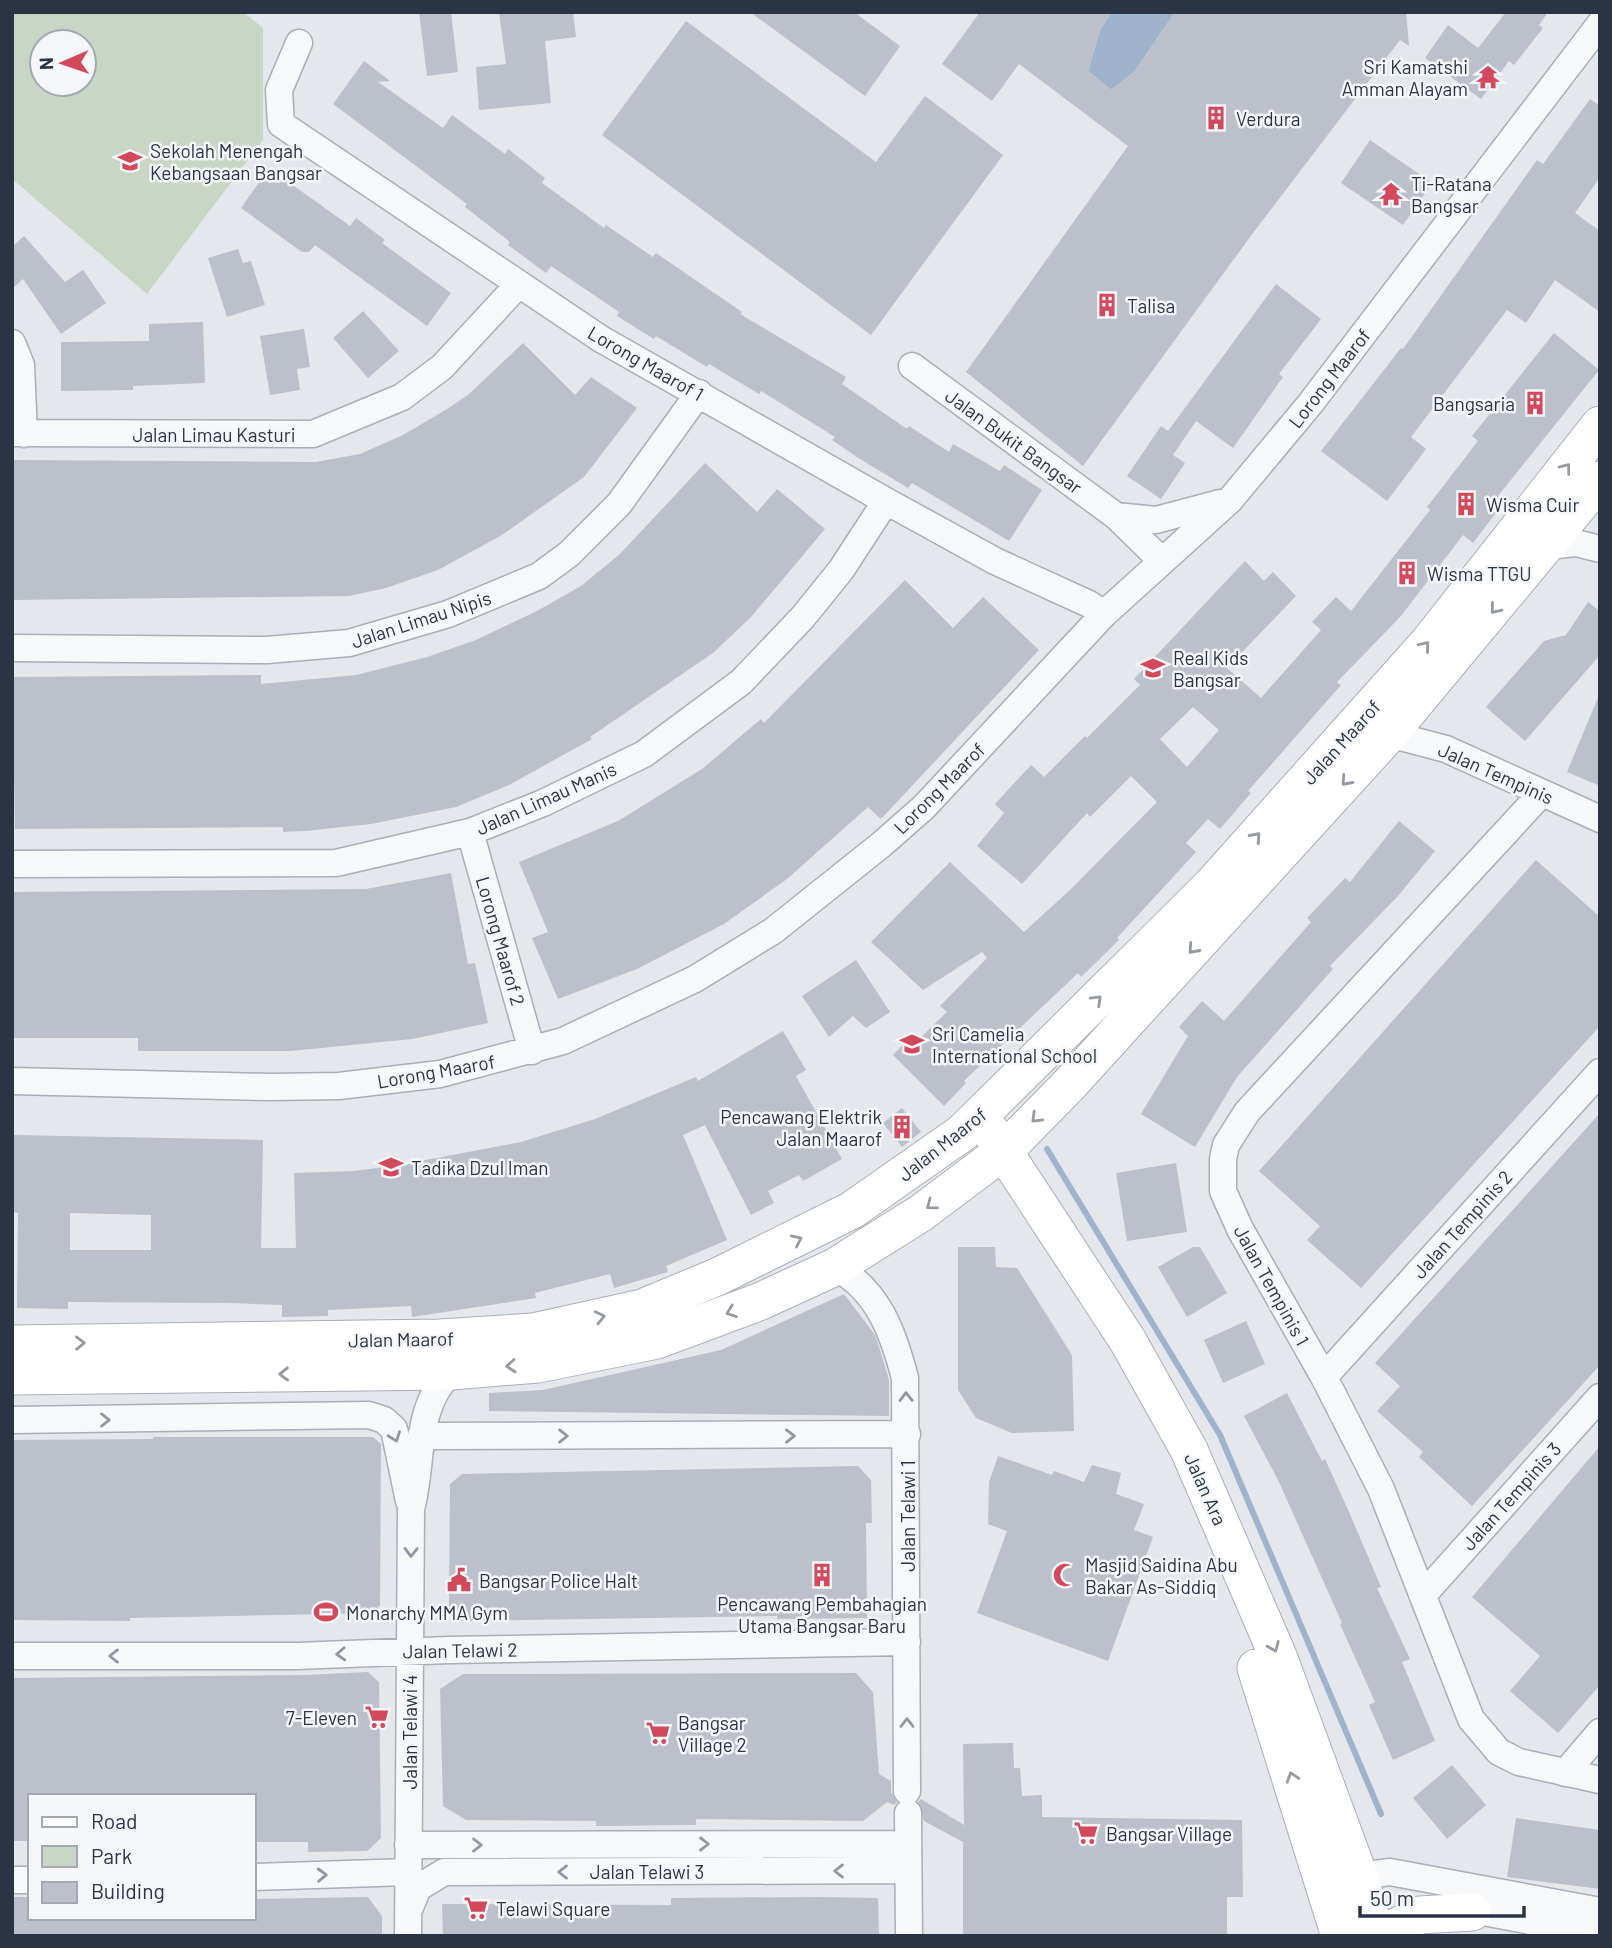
<svg xmlns="http://www.w3.org/2000/svg" width="1612" height="1948" font-family="Barlow,sans-serif">
<style>
.green{fill:#c9d6c5;fill-rule:evenodd}
.water{fill:#9fb4cc}
.lines{fill:none;stroke-linecap:round;stroke-linejoin:round}
.stream{stroke:#9fb4cc;stroke-width:6}
.building{fill:#bbc0ca;fill-rule:evenodd}
.street-casing{stroke:#a9aeb7;stroke-width:29}
.secondary-casing{stroke:#a9aeb7;stroke-width:39}
.street{stroke:#f7f8fa;stroke-width:26}
.secondary{stroke:#fff;stroke-width:37}
.oneway{stroke:#959aa2}
.oneway2{stroke:#9196a0}
.labels{text-anchor:middle;dominant-baseline:central;stroke-width:5;stroke-linejoin:round;paint-order:stroke}
.poi-label{font-size:19px;fill:#2b3445;stroke:#f4f6f9;text-anchor:start}
.street-label{font-size:19px;fill:#2b3445;stroke:#f4f6f9}
</style>
<rect width="100%" height="100%" fill="#e4e7ec"/>
<path class="green" d="M 12,12 L 243,12 L 263,28 L 263,140 L 147,294 L 12,179 ZM 42,42 L 84,42 L 84,84 L 42,84 Z"/>
<path class="water" d="M 1112,12 L 1175,12 L 1135,71 L 1111,90 L 1088,71 L 1100,30 Z"/>
<g class="lines">
<path class="stream" d="M 1047,1149 L 1220,1435 L 1381,1814"/>
</g>
<path class="building" d="M 419,12 L 451,12 L 458,72 L 427,76 Z
M 499,12 L 573,12 L 576,37 L 545,41 L 551,103 L 479,110 L 476,67 L 506,64 Z
M 750,12 L 854,12 L 900,46 L 865,96 Z
M 980,12 L 1112,12 L 1100,30 L 1088,71 L 1111,90 L 1135,71 L 1175,12 L 1406,12 L 1409,46 L 1400,40 L 1250,237 L 1083,466 L 966,372 L 1128,146 L 1019,64 L 992,101 L 942,64 Z
M 1506,12 L 1548,12 L 1539,25 L 1543,28 L 1514,65 L 1509,61 L 1481,99 L 1425,58 L 1448,25 L 1478,48 Z
M 686,21 L 876,162 L 925,96 L 1003,155 L 871,335 L 602,135 Z
M 364,61 L 390,81 L 378,82 L 443,128 L 452,115 L 505,154 L 508,149 L 545,178 L 542,183 L 604,228 L 606,225 L 653,257 L 656,253 L 742,312 L 740,314 L 846,377 L 842,384 L 907,429 L 909,426 L 949,452 L 953,444 L 1000,471 L 1004,465 L 1042,490 L 1009,541 L 912,483 L 908,488 L 860,459 L 832,440 L 835,437 L 761,391 L 759,394 L 709,364 L 707,367 L 656,336 L 654,339 L 617,316 L 619,312 L 551,266 L 546,273 L 508,245 L 510,242 L 465,207 L 467,204 L 333,104 Z
M 1590,99 L 1600,106 L 1600,177 L 1575,213 L 1600,231 L 1600,312 L 1555,280 L 1526,323 L 1507,310 L 1411,437 L 1426,449 L 1387,501 L 1321,451 L 1401,348 L 1403,349 L 1537,160 L 1543,164 Z
M 1370,140 L 1432,183 L 1403,225 L 1341,183 Z
M 269,168 L 350,226 L 356,218 L 385,240 L 382,243 L 451,293 L 427,326 L 315,245 L 309,252 L 302,252 L 241,208 Z
M 24,236 L 65,282 L 83,270 L 106,303 L 61,334 L 23,279 L 12,289 L 12,247 Z
M 238,249 L 243,263 L 251,261 L 265,305 L 227,317 L 208,258 Z
M 1276,284 L 1321,319 L 1279,374 L 1283,377 L 1233,448 L 1196,421 L 1173,455 L 1185,463 L 1161,499 L 1127,476 L 1161,426 L 1168,431 Z
M 363,311 L 399,351 L 368,378 L 333,338 Z
M 203,322 L 205,383 L 133,386 L 133,390 L 61,391 L 61,342 L 149,341 L 149,324 Z
M 304,329 L 310,367 L 297,369 L 300,390 L 270,395 L 260,336 Z
M 1554,333 L 1599,370 L 1498,496 L 1505,501 L 1473,543 L 1463,535 L 1401,616 L 1337,682 L 1341,685 L 1248,791 L 1251,793 L 1220,829 L 1208,819 L 1186,843 L 1196,852 L 1117,938 L 1119,940 L 1081,977 L 1078,973 L 964,1081 L 966,1083 L 944,1106 L 893,1055 L 914,1033 L 920,1038 L 947,1012 L 940,1006 L 987,958 L 982,952 L 923,990 L 871,942 L 950,862 L 1024,932 L 1071,889 L 1157,802 L 1131,776 L 1090,817 L 1087,813 L 1022,884 L 977,846 L 1004,813 L 995,804 L 1031,765 L 1044,777 L 1085,736 L 1087,738 L 1140,685 L 1134,679 L 1245,561 L 1264,581 L 1273,572 L 1296,596 L 1227,668 L 1261,698 L 1321,630 L 1312,622 L 1336,597 L 1351,611 L 1430,510 L 1427,507 L 1478,441 L 1472,436 ZM 1193,707 L 1219,730 L 1187,767 L 1160,739 Z
M 523,343 L 575,395 L 591,377 L 637,408 L 584,477 L 502,535 L 438,570 L 386,588 L 349,596 L 12,600 L 14,460 L 316,462 L 360,454 L 403,435 L 447,409 L 468,395 Z
M 705,463 L 757,512 L 777,489 L 825,529 L 751,617 L 713,653 L 590,737 L 592,739 L 509,785 L 456,807 L 371,824 L 305,831 L 283,832 L 283,827 L 15,829 L 12,677 L 261,675 L 261,684 L 356,675 L 427,657 L 476,640 L 537,611 L 581,586 L 620,554 Z
M 905,580 L 953,628 L 983,597 L 1039,650 L 881,819 L 868,807 L 787,879 L 724,924 L 637,969 L 558,999 L 532,938 L 548,932 L 519,862 L 618,821 L 702,769 L 761,719 L 764,723 Z
M 1588,602 L 1600,611 L 1600,655 L 1525,741 L 1486,707 L 1544,641 L 1566,635 Z
M 1599,695 L 1600,695 L 1600,786 L 1567,772 Z
M 1399,821 L 1435,851 L 1398,896 L 1330,966 L 1333,969 L 1237,1077 L 1195,1147 L 1141,1114 L 1188,1036 L 1179,1027 L 1202,1001 L 1224,1021 L 1311,922 L 1307,918 L 1345,878 L 1350,882 Z
M 1536,860 L 1600,917 L 1600,1026 L 1361,1288 L 1307,1240 L 1320,1226 L 1259,1171 Z
M 451,873 L 468,964 L 475,963 L 488,1023 L 412,1039 L 291,1051 L 138,1051 L 138,1038 L 12,1038 L 12,892 L 366,889 Z
M 856,960 L 890,1012 L 866,1028 L 853,1016 L 829,1037 L 802,996 Z
M 783,1031 L 806,1070 L 796,1076 L 842,1159 L 803,1181 L 799,1175 L 768,1191 L 774,1203 L 751,1215 L 705,1125 L 683,1135 L 727,1240 L 666,1266 L 668,1272 L 614,1288 L 610,1274 L 535,1293 L 536,1298 L 412,1317 L 411,1306 L 328,1310 L 328,1316 L 282,1317 L 282,1305 L 227,1303 L 68,1302 L 68,1309 L 17,1308 L 18,1213 L 12,1212 L 12,1135 L 263,1140 L 261,1248 L 296,1248 L 294,1173 L 354,1171 L 400,1165 L 521,1142 L 595,1119 L 696,1077 L 698,1081 ZM 70,1213 L 151,1215 L 151,1250 L 70,1250 Z
M 902,1108 L 921,1132 L 902,1147 L 883,1123 Z
M 1600,1113 L 1600,1365 L 1472,1506 L 1419,1457 L 1423,1452 L 1377,1411 L 1400,1386 L 1375,1363 Z
M 1176,1163 L 1187,1232 L 1127,1241 L 1116,1173 Z
M 958,1247 L 995,1247 L 996,1267 L 1017,1268 L 1072,1355 L 1074,1431 L 1012,1433 L 976,1418 L 958,1390 Z
M 1193,1247 L 1200,1247 L 1227,1293 L 1187,1317 L 1158,1267 Z
M 844,1294 L 875,1335 L 880,1350 L 889,1380 L 889,1416 L 489,1411 L 489,1393 L 543,1390 L 721,1350 Z
M 1246,1321 L 1265,1364 L 1223,1383 L 1204,1340 Z
M 1287,1393 L 1322,1461 L 1325,1459 L 1349,1512 L 1381,1587 L 1377,1588 L 1410,1659 L 1402,1662 L 1435,1741 L 1393,1760 L 1369,1705 L 1375,1702 L 1340,1624 L 1342,1623 L 1278,1480 L 1244,1416 Z
M 153,1437 L 373,1437 L 381,1444 L 380,1605 L 374,1613 L 130,1618 L 130,1621 L 12,1620 L 12,1440 L 153,1439 Z
M 1600,1446 L 1600,1685 L 1558,1733 L 1510,1691 L 1540,1656 L 1472,1597 Z
M 998,1456 L 1052,1475 L 1054,1471 L 1084,1482 L 1092,1465 L 1121,1473 L 1116,1494 L 1144,1504 L 1134,1530 L 1153,1537 L 1108,1661 L 977,1613 L 1007,1531 L 988,1524 L 989,1482 Z
M 858,1466 L 871,1480 L 872,1523 L 866,1523 L 867,1618 L 777,1619 L 777,1616 L 461,1621 L 449,1608 L 450,1484 L 462,1474 Z
M 368,1672 L 379,1682 L 381,1838 L 367,1851 L 308,1852 L 308,1842 L 254,1842 L 254,1796 L 30,1796 L 30,1841 L 12,1841 L 12,1678 L 306,1675 Z
M 856,1673 L 873,1692 L 879,1774 L 891,1781 L 891,1792 L 897,1802 L 894,1805 L 887,1802 L 863,1821 L 696,1819 L 696,1825 L 596,1826 L 596,1821 L 466,1820 L 443,1806 L 440,1689 L 463,1674 Z
M 1013,1743 L 1014,1768 L 1020,1768 L 1022,1796 L 1042,1795 L 1042,1817 L 1242,1820 L 1243,1897 L 1227,1897 L 1227,1936 L 963,1936 L 963,1842 L 924,1821 L 918,1802 L 921,1799 L 964,1825 L 963,1744 Z
M 1452,1765 L 1486,1805 L 1447,1839 L 1413,1798 Z
M 1516,1818 L 1600,1830 L 1600,1889 L 1507,1877 Z
M 12,1897 L 30,1897 L 30,1918 L 254,1918 L 254,1899 L 368,1897 L 382,1916 L 382,1936 L 12,1936 Z
M 818,1897 L 878,1898 L 879,1936 L 443,1936 L 442,1904 L 671,1905 L 671,1898 Z"/>
<g class="lines">
<g class="street-casing">
<path id="street" d="M 299,43 L 279,90 L 281,124 L 601,339 L 886,501 L 995,561 L 1089,604 L 1104,614
M 12,343 L 21,365 L 24,434
M 912,366 L 1116,516 L 1162,561
M 12,433 L 313,434 L 402,397 L 442,367 L 518,285
M 1116,516 L 1156,520 L 1220,503
M 1547,546 L 1576,543 L 1600,549
M 12,648 L 267,650 L 349,643 L 448,614 L 539,576 L 569,554 L 619,504 L 699,393
M 1389,734 L 1446,749 L 1600,819
M 1542,793 L 1247,1112 L 1226,1145 L 1223,1159 L 1223,1191 L 1240,1229 L 1324,1377 L 1381,1489 L 1471,1719 L 1499,1752 L 1519,1762 L 1600,1780
M 470,832 L 532,1051
M 12,864 L 336,863 L 470,832 L 543,803 L 644,754 L 741,682 L 803,617 L 841,570 L 886,501
M 12,1081 L 270,1087 L 339,1086 L 440,1074 L 563,1041 L 695,979 L 773,931 L 882,844 L 924,807 L 1104,614 L 1230,500 L 1310,404 L 1600,24
M 835,1267 C 878,1290 893,1332 905,1378 L 907,1791
M 1324,1377 L 1600,1072
M 12,1420 L 369,1415 L 384,1420 L 394,1429 L 409,1501
M 421,1436 L 907,1434
M 1423,1595 L 1600,1397
M 12,1656 L 297,1656 L 449,1650 L 907,1642
M 1565,1773 L 1600,1732
M 908,1813 L 909,1936
M 408,1845 L 908,1844
M 1359,1876 L 1390,1872 L 1600,1911
M 254,1877 L 408,1872
M 12,1880 L 30,1880
M 1457,1907 L 1600,1934
M 408,1912 L 418,1888 L 444,1872 L 907,1870
M 408,1936 L 411,1509 C 424,1461 413,1408 452,1371"/>
</g>
<g class="secondary-casing">
<path id="secondary" d="M 991,1132 L 1128,1341 L 1189,1450 L 1278,1656 L 1359,1876 L 1376,1936
M 12,1344 L 440,1338 L 533,1332 L 642,1308 L 717,1277 L 852,1210 L 962,1133 L 1211,886 L 1429,642 L 1600,425
M 12,1376 L 452,1371 L 538,1364 L 657,1340 L 761,1301 L 835,1267 L 921,1213 L 1005,1150 L 1067,1087 L 1389,734 L 1600,480
M 1256,1668 L 1340,1936
M 1392,1936 L 1396,1927 L 1420,1915 L 1472,1912"/>
</g>
<use href="#street" class="street"/>
<use href="#secondary" class="secondary"/>
</g>
<defs><path id="oneway-chevron" d="M-2-3.5L2.5 0L-2 3.5" fill="none" stroke-width="1.6" stroke-linecap="round" stroke-linejoin="round" transform="scale(1.75)"/></defs>
<g class="oneway">
<use href="#oneway-chevron" transform="translate(1566 468) rotate(-52)"/>
<use href="#oneway-chevron" transform="translate(1495 609) rotate(129)"/>
<use href="#oneway-chevron" transform="translate(1425 646) rotate(-50)"/>
<use href="#oneway-chevron" transform="translate(1346 781) rotate(132)"/>
<use href="#oneway-chevron" transform="translate(1256 837) rotate(-48)"/>
<use href="#oneway-chevron" transform="translate(1193 949) rotate(132)"/>
<use href="#oneway-chevron" transform="translate(1097 1000) rotate(-44)"/>
<use href="#oneway-chevron" transform="translate(1036 1118) rotate(135)"/>
<use href="#oneway-chevron" transform="translate(931 1205) rotate(143)"/>
<use href="#oneway-chevron" transform="translate(797 1240) rotate(-25)"/>
<use href="#oneway-chevron" transform="translate(731 1312) rotate(160)"/>
<use href="#oneway-chevron" transform="translate(600 1317) rotate(-13)"/>
<use href="#oneway-chevron" transform="translate(80 1343) rotate(-1)"/>
<use href="#oneway-chevron" transform="translate(511 1366) rotate(175)"/>
<use href="#oneway-chevron" transform="translate(284 1374) rotate(179)"/>
<use href="#oneway-chevron" transform="translate(1274 1647) rotate(67)"/>
<use href="#oneway-chevron" transform="translate(1292 1777) rotate(-108)"/>
</g>
<g class="oneway2">
<use href="#oneway-chevron" transform="translate(906 1397) rotate(-91)"/>
<use href="#oneway-chevron" transform="translate(105 1420)"/>
<use href="#oneway-chevron" transform="translate(563 1436)"/>
<use href="#oneway-chevron" transform="translate(790 1436) rotate(-1)"/>
<use href="#oneway-chevron" transform="translate(395 1437) rotate(70)"/>
<use href="#oneway-chevron" transform="translate(411 1552) rotate(91)"/>
<use href="#oneway-chevron" transform="translate(341 1654) rotate(177)"/>
<use href="#oneway-chevron" transform="translate(114 1656) rotate(180)"/>
<use href="#oneway-chevron" transform="translate(907 1723) rotate(-90)"/>
<use href="#oneway-chevron" transform="translate(704 1844)"/>
<use href="#oneway-chevron" transform="translate(477 1845)"/>
<use href="#oneway-chevron" transform="translate(839 1871) rotate(-180)"/>
<use href="#oneway-chevron" transform="translate(563 1872) rotate(180)"/>
<use href="#oneway-chevron" transform="translate(322 1875) rotate(-2)"/>
</g>
<defs>
<g id="temple-bare" transform="scale(1.89)"><path d="M0-6L5-2H3V0L6.5 2.5H4V6H1.5V3h-3V6H-4V2.5H-6.5L-3 0V-2H-5Z" fill="#d1495b" stroke="#f4f6f9" stroke-width="2.5" paint-order="stroke"/></g>
<g id="building-bare" transform="scale(1.89)"><path d="M-4-6H4V6H1V3H-1V6H-4ZM-2.5-4.3h1.7v1.8h-1.7ZM.8-4.3h1.7v1.8H.8ZM-2.5-1h1.7V.8h-1.7ZM.8-1h1.7V.8H.8Z" fill="#d1495b" stroke="#f4f6f9" stroke-width="2.5" paint-order="stroke"/></g>
<g id="school-bare" transform="scale(1.89)"><path d="M0-5L7-2L0 1L-7-2ZM-4 1L0 2.5L4 1V4Q0 6-4 4Z" fill="#d1495b" stroke="#f4f6f9" stroke-width="2.5" paint-order="stroke"/></g>
<g id="mosque-bare" transform="scale(1.89)"><path d="M3.5-4.9A6 6 0 1 0 3.5 4.9A5 5 0 1 1 3.5-4.9Z" fill="#d1495b" stroke="#f4f6f9" stroke-width="2.5" paint-order="stroke"/></g>
<g id="civic-bare" transform="scale(1.89)"><path d="M-.6-6.5H3V-4.5H.6V-3L4-1V1h2V6H-6V1h2V-1L-.6-3ZM-1.2 2.5V6h2.4V2.5Z" fill="#d1495b" stroke="#f4f6f9" stroke-width="2.5" paint-order="stroke"/></g>
<g id="stadium-bare" transform="scale(1.89)"><path d="M0-5a6.5 5 0 1 0 0 10a6.5 5 0 1 0 0-10ZM-3.5-1.8h7v3.6h-7Z" fill="#d1495b" stroke="#f4f6f9" stroke-width="2.5" paint-order="stroke"/></g>
<g id="supermarket-bare" transform="scale(1.89)"><path d="M-6-5.5h2.5l.6 2H6L4.5 2H-2.5L-4.4-4H-6ZM-1.5 3.2a1.3 1.3 0 1 0 .1 0ZM3 3.2a1.3 1.3 0 1 0 .1 0Z" fill="#d1495b" stroke="#f4f6f9" stroke-width="2.5" paint-order="stroke"/></g>
</defs>
<g fill-rule="evenodd">
<use href="#temple-bare" x="1488" y="77"/>
<use href="#building-bare" x="1216" y="118"/>
<use href="#school-bare" x="130" y="161"/>
<use href="#temple-bare" x="1391" y="194"/>
<use href="#building-bare" x="1107" y="305"/>
<use href="#building-bare" x="1535" y="403"/>
<use href="#building-bare" x="1466" y="504"/>
<use href="#building-bare" x="1407" y="573"/>
<use href="#school-bare" x="1153" y="668"/>
<use href="#school-bare" x="912" y="1044"/>
<use href="#building-bare" x="902" y="1127"/>
<use href="#school-bare" x="391" y="1167"/>
<use href="#building-bare" x="822" y="1575"/>
<use href="#mosque-bare" x="1065" y="1575"/>
<use href="#civic-bare" x="459" y="1580"/>
<use href="#stadium-bare" x="326" y="1612"/>
<use href="#supermarket-bare" x="377" y="1717"/>
<use href="#supermarket-bare" x="658" y="1733"/>
<use href="#supermarket-bare" x="1086" y="1833"/>
<use href="#supermarket-bare" x="476" y="1908"/>
</g>
<g class="labels">
<g class="poi-label">
<text x="1468" y="66" text-anchor="end">Sri Kamatshi<tspan x="1468" dy="22">Amman Alayam</tspan></text>
<text x="1236" y="118">Verdura</text>
<text x="150" y="150">Sekolah Menengah<tspan x="150" dy="22">Kebangsaan Bangsar</tspan></text>
<text x="1411" y="183">Ti-Ratana<tspan x="1411" dy="22">Bangsar</tspan></text>
<text x="1127" y="305">Talisa</text>
<text x="1515" y="403" text-anchor="end">Bangsaria</text>
<text x="1486" y="504">Wisma Cuir</text>
<text x="1427" y="573">Wisma TTGU</text>
<text x="1173" y="657">Real Kids<tspan x="1173" dy="22">Bangsar</tspan></text>
<text x="932" y="1033">Sri Camelia<tspan x="932" dy="22">International School</tspan></text>
<text x="882" y="1116" text-anchor="end">Pencawang Elektrik<tspan x="882" dy="22">Jalan Maarof</tspan></text>
<text x="411" y="1167">Tadika Dzul Iman</text>
<text x="1085" y="1564">Masjid Saidina Abu<tspan x="1085" dy="22">Bakar As-Siddiq</tspan></text>
<text x="479" y="1580">Bangsar Police Halt</text>
<text x="822" y="1603" text-anchor="middle">Pencawang Pembahagian<tspan x="822" dy="22">Utama Bangsar Baru</tspan></text>
<text x="346" y="1612">Monarchy MMA Gym</text>
<text x="357" y="1717" text-anchor="end">7-Eleven</text>
<text x="678" y="1722">Bangsar<tspan x="678" dy="22">Village 2</tspan></text>
<text x="1106" y="1833">Bangsar Village</text>
<text x="496" y="1908">Telawi Square</text>
</g>
<g class="street-label">
<text transform="translate(646 363) rotate(30)">Lorong Maarof 1</text>
<text transform="translate(1329 378) rotate(-52)">Lorong Maarof</text>
<text x="214" y="434">Jalan Limau Kasturi</text>
<text transform="translate(1014 441) rotate(36)">Jalan Bukit Bangsar</text>
<text transform="translate(421 619) rotate(-18)">Jalan Limau Nipis</text>
<text transform="translate(1341 742) rotate(-48)">Jalan Maarof</text>
<text transform="translate(1496 773) rotate(24)">Jalan Tempinis</text>
<text transform="translate(939 788) rotate(-45)">Lorong Maarof</text>
<text transform="translate(546 798) rotate(-24)">Jalan Limau Manis</text>
<text transform="translate(501 941) rotate(74)">Lorong Maarof 2</text>
<text transform="translate(436 1071) rotate(-10)">Lorong Maarof</text>
<text transform="translate(942 1144) rotate(-38)">Jalan Maarof</text>
<text transform="translate(1462 1224) rotate(-48)">Jalan Tempinis 2</text>
<text transform="translate(1272 1285) rotate(61)">Jalan Tempinis 1</text>
<text transform="translate(401 1339) rotate(-1)">Jalan Maarof</text>
<text transform="translate(1206 1489) rotate(66)">Jalan Ara</text>
<text transform="translate(1511 1496) rotate(-48)">Jalan Tempinis 3</text>
<text transform="translate(907 1516) rotate(-90)">Jalan Telawi 1</text>
<text transform="translate(460 1650) rotate(-1)">Jalan Telawi 2</text>
<text transform="translate(409 1732) rotate(-90)">Jalan Telawi 4</text>
<text x="647" y="1871">Jalan Telawi 3</text>
</g>
</g>
<rect width="1612" height="1948" fill="none" stroke="#2b3445" stroke-width="28"/>
<rect x="28" y="1794" width="228" height="126" fill="#f4f6f9" stroke="#a4a8b1" stroke-width="2"/>
<rect x="42" y="1817" width="35" height="10" fill="#ffffff" stroke="#a4a8b1" stroke-width="2"/>
<text x="91" y="1829" font-size="21" fill="#2b3445">Road</text>
<rect x="42" y="1846" width="35" height="21" fill="#c9d6c5" stroke="#a4a8b1" stroke-width="2"/>
<text x="91" y="1864" font-size="21" fill="#2b3445">Park</text>
<rect x="42" y="1882" width="35" height="21" fill="#bbc0ca" stroke="#a4a8b1" stroke-width="2"/>
<text x="91" y="1899" font-size="21" fill="#2b3445">Building</text>
<g transform="translate(63 63) rotate(268)"><circle r="33" fill="#f4f6f9" stroke="#a4a8b1" stroke-width="2"/>
<path d="M0-5L12 26L0 18L-12 26Z" fill="#d1495b"/>
<text y="-10" font-size="19" font-weight="bold" text-anchor="middle" fill="#2b3445">N</text>
</g>
<path d="M1360 1906v10h164v-10" fill="none" stroke="#2b3445" stroke-width="3.5"/>
<text x="1370" y="1906" font-size="21" fill="#2b3445" stroke="#f4f6f9" stroke-width="5" paint-order="stroke">50 m</text>
</svg>
